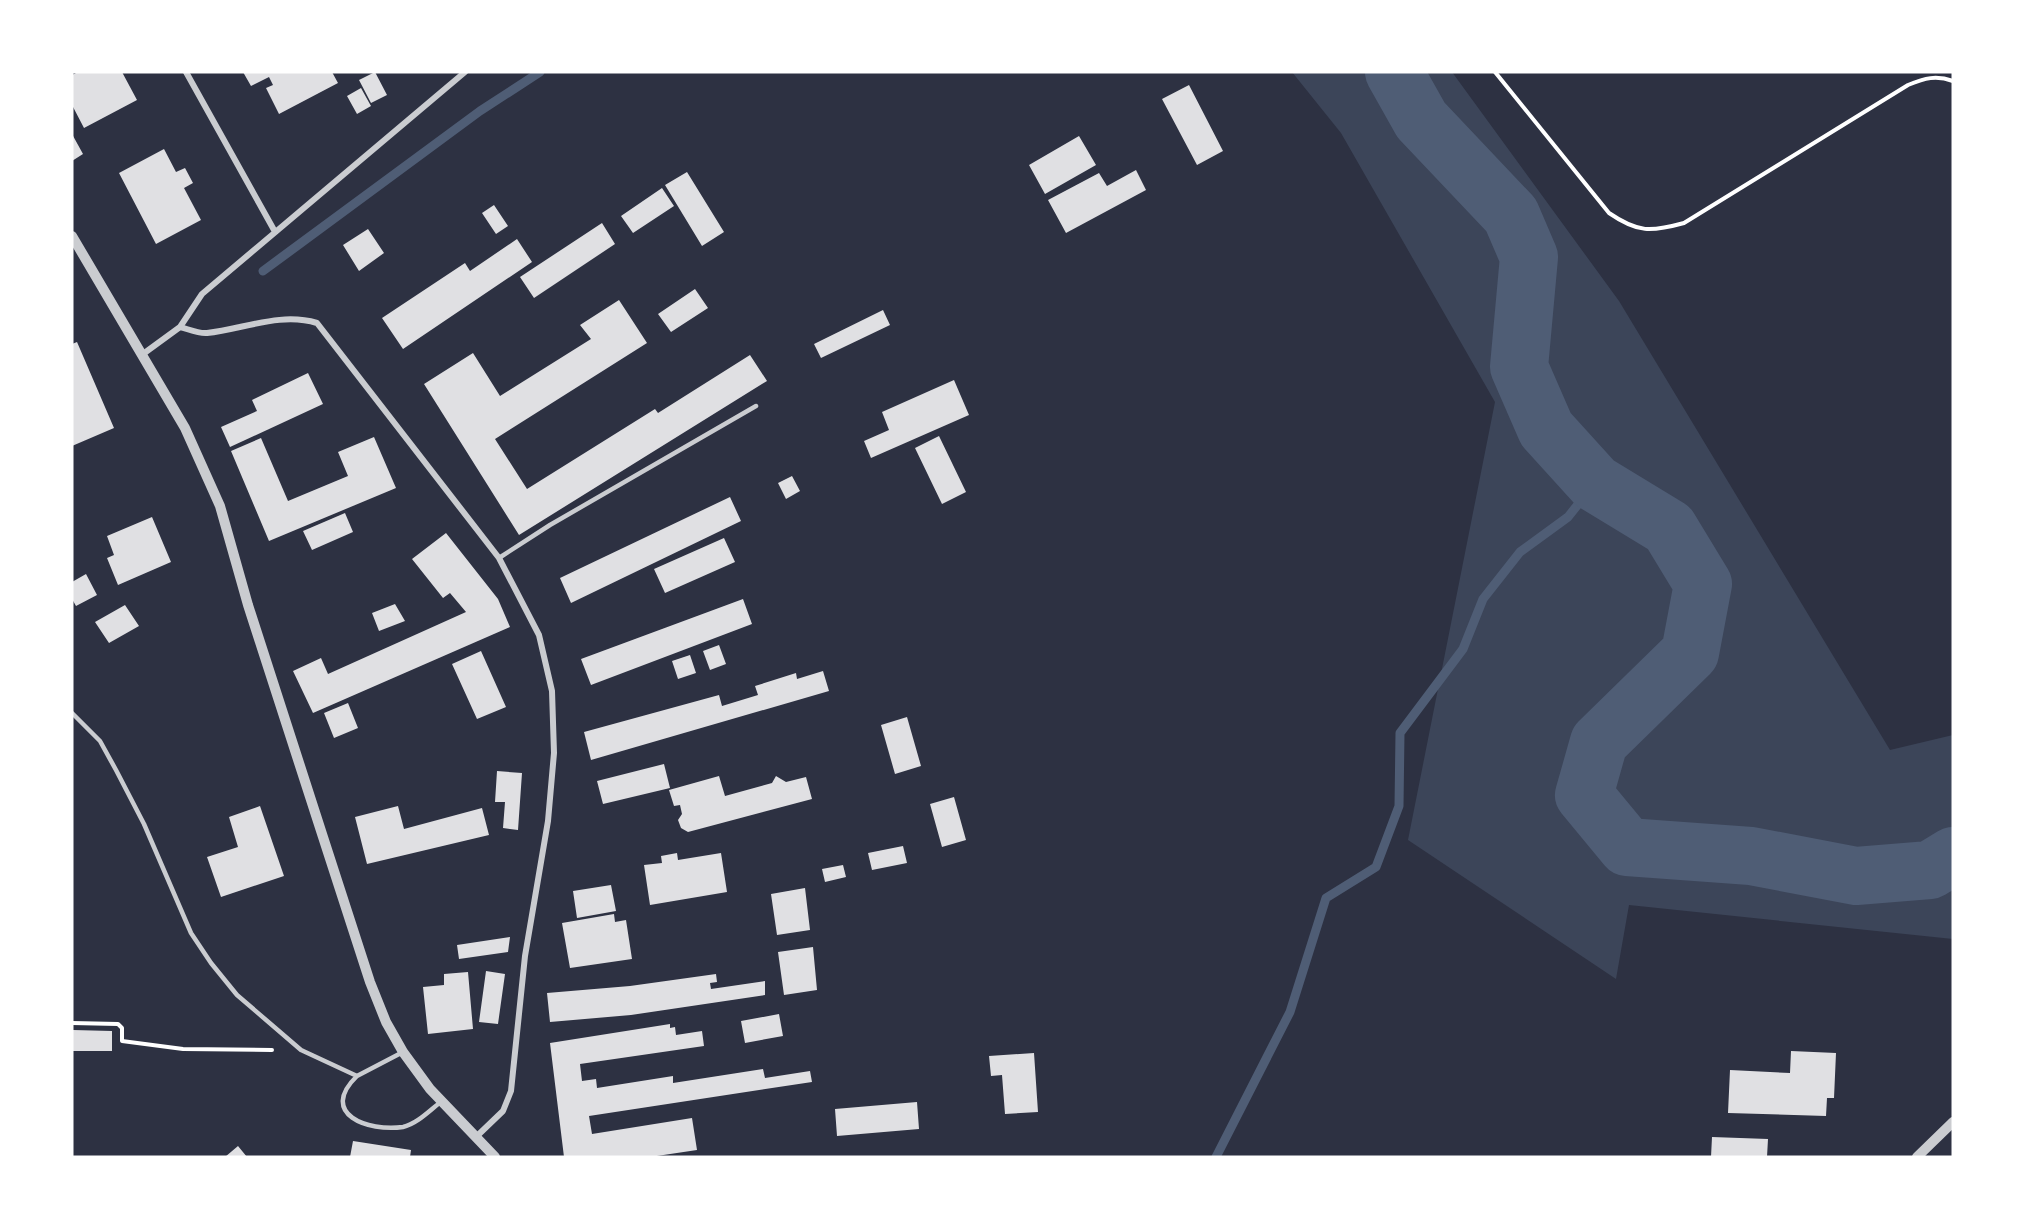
<svg xmlns="http://www.w3.org/2000/svg" width="2025" height="1229" font-family="'Fira Sans Condensed',sans-serif">
<style>
.green{fill:#3c4559}
.lines{fill:none;stroke-linecap:round;stroke-linejoin:round}
.stream{stroke:#4f5d75;stroke-width:9}
.river{stroke:#4f5d75;stroke-width:58}
.building{fill:#e0e0e3}
.path{stroke:#fff;stroke-width:4}
.service{stroke:#caccd0;stroke-width:4.5}
.minor{stroke:#caccd0;stroke-width:6}
.tertiary{stroke:#caccd0;stroke-width:10}
</style>
<rect width="100%" height="100%" fill="#2d3142"/>
<path class="green" d="M 1292,72 L 1452,72 L 1619,301 L 1890,750 L 1953,735 L 1953,939 L 1629,905 L 1616,979 L 1408,840 L 1495,402 L 1341,133 Z"/>
<g class="lines">
<path class="stream" d="M 263,271 L 480,111 L 540,72
M 1216,1157 L 1290,1012 L 1326,898 L 1376,867 L 1399,806 L 1400,733 L 1463,649 L 1483,599 L 1520,552 L 1568,517 L 1595,483"/>
<path class="river" d="M 1394,72 L 1421,120 L 1511,215 L 1529,257 L 1519,367 L 1546,429 L 1595,483 L 1669,528 L 1703,584 L 1690,653 L 1599,742 L 1584,795 L 1627,847 L 1751,856 L 1856,876 L 1930,870 L 1953,856"/>
</g>
<path class="building" d="M 78,72 L 122,72 L 137,100 L 84,128 L 72,105 L 72,75 Z
M 243,72 L 332,72 L 338,83 L 279,114 L 266,88 L 273,85 L 269,77 L 251,86 Z
M 375,72 L 387,95 L 371,103 L 359,80 Z
M 1189,85 L 1223,151 L 1197,165 L 1162,99 Z
M 361,88 L 371,106 L 357,114 L 347,96 Z
M 72,134 L 83,154 L 72,161 Z
M 1079,136 L 1096,165 L 1045,194 L 1029,165 Z
M 164,149 L 176,172 L 185,168 L 193,183 L 184,188 L 201,220 L 156,244 L 119,173 Z
M 1136,170 L 1146,190 L 1066,233 L 1048,200 L 1099,173 L 1107,186 Z
M 687,172 L 724,232 L 702,246 L 665,185 Z
M 662,188 L 674,206 L 633,233 L 621,216 Z
M 494,205 L 508,226 L 496,234 L 482,213 Z
M 602,223 L 615,244 L 534,298 L 520,277 Z
M 368,229 L 384,253 L 359,271 L 343,245 Z
M 517,239 L 532,262 L 403,349 L 382,318 L 465,263 L 470,271 Z
M 695,289 L 708,308 L 671,332 L 658,314 Z
M 619,300 L 647,343 L 495,439 L 527,489 L 655,409 L 658,413 L 750,355 L 767,381 L 519,535 L 424,384 L 473,353 L 500,396 L 591,339 L 580,325 Z
M 883,310 L 890,325 L 821,358 L 814,344 Z
M 77,342 L 114,428 L 72,446 L 72,344 Z
M 308,373 L 323,404 L 230,447 L 221,427 L 257,411 L 252,400 Z
M 954,380 L 969,415 L 871,458 L 864,441 L 889,430 L 882,412 Z
M 939,436 L 966,492 L 942,504 L 915,448 Z
M 374,437 L 396,488 L 269,541 L 231,451 L 261,438 L 288,501 L 348,476 L 338,452 Z
M 792,476 L 800,491 L 786,499 L 778,483 Z
M 730,497 L 741,521 L 571,603 L 560,578 Z
M 345,513 L 353,532 L 312,550 L 303,531 Z
M 152,517 L 171,562 L 118,585 L 107,558 L 114,555 L 107,536 Z
M 446,533 L 498,599 L 510,627 L 313,713 L 293,671 L 321,658 L 328,674 L 466,612 L 450,593 L 443,598 L 412,559 Z
M 724,538 L 735,562 L 665,593 L 654,569 Z
M 86,574 L 97,595 L 76,606 L 72,599 L 72,582 Z
M 743,599 L 752,624 L 591,685 L 581,659 Z
M 395,604 L 405,621 L 379,631 L 372,613 Z
M 125,605 L 139,626 L 109,643 L 95,622 Z
M 719,645 L 726,664 L 710,670 L 703,651 Z
M 481,651 L 506,707 L 477,719 L 452,664 Z
M 690,655 L 696,673 L 678,679 L 672,661 Z
M 823,671 L 829,691 L 591,760 L 584,732 L 719,695 L 722,706 L 758,695 L 755,686 L 796,673 L 797,679 Z
M 348,703 L 358,728 L 334,738 L 324,713 Z
M 907,717 L 921,766 L 895,774 L 881,725 Z
M 664,764 L 670,788 L 603,804 L 597,781 Z
M 497,771 L 522,773 L 518,830 L 503,828 L 505,802 L 495,802 Z
M 719,776 L 725,796 L 772,783 L 776,776 L 786,782 L 806,777 L 812,799 L 688,832 L 681,828 L 678,820 L 682,814 L 680,805 L 674,806 L 669,790 Z
M 954,797 L 966,840 L 942,847 L 930,804 Z
M 260,806 L 284,876 L 221,897 L 207,857 L 238,847 L 229,817 Z
M 398,806 L 404,829 L 482,808 L 489,835 L 367,864 L 355,817 Z
M 903,846 L 907,863 L 872,870 L 868,853 Z
M 677,853 L 678,860 L 721,853 L 727,892 L 650,905 L 644,865 L 662,863 L 661,856 Z
M 843,865 L 846,877 L 825,882 L 822,869 Z
M 611,885 L 616,911 L 577,918 L 573,891 Z
M 805,888 L 810,930 L 777,935 L 771,894 Z
M 614,914 L 615,922 L 626,920 L 632,959 L 570,968 L 562,923 Z
M 510,937 L 508,952 L 459,959 L 457,945 Z
M 813,947 L 817,990 L 784,995 L 778,952 Z
M 486,971 L 505,974 L 498,1024 L 479,1022 Z
M 468,972 L 473,1029 L 428,1034 L 423,987 L 444,985 L 444,974 Z
M 716,974 L 717,982 L 710,983 L 711,989 L 765,981 L 765,995 L 631,1015 L 550,1022 L 547,993 L 630,986 Z
M 779,1014 L 783,1036 L 745,1043 L 741,1021 Z
M 670,1024 L 670,1028 L 675,1027 L 676,1035 L 702,1031 L 704,1046 L 580,1064 L 582,1081 L 596,1079 L 597,1088 L 673,1076 L 673,1083 L 763,1069 L 765,1078 L 810,1071 L 812,1082 L 589,1116 L 592,1134 L 692,1118 L 697,1150 L 650,1157 L 564,1157 L 550,1043 Z
M 73,1030 L 112,1031 L 112,1051 L 73,1051 Z
M 1791,1051 L 1836,1053 L 1834,1098 L 1827,1098 L 1826,1116 L 1728,1113 L 1730,1070 L 1790,1073 Z
M 1034,1053 L 1038,1112 L 1005,1114 L 1002,1075 L 991,1076 L 989,1056 Z
M 917,1102 L 919,1129 L 837,1136 L 835,1109 Z
M 1712,1137 L 1768,1139 L 1767,1157 L 1711,1157 Z
M 353,1141 L 411,1150 L 410,1157 L 350,1157 Z
M 238,1146 L 247,1157 L 225,1157 Z"/>
<g class="lines">
<path class="path" d="M 1495,72 L 1609,213 C 1638,233 1651,232 1684,223 L 1908,85 C 1925,78 1936,75 1953,81
M 72,1023 L 118,1024 L 122,1028 L 122,1041 L 183,1049 L 272,1050"/>
<path class="service" d="M 499,558 L 550,525 L 756,406
M 72,713 L 100,741 L 116,770 L 144,824 L 191,933 L 211,963 L 237,995 L 301,1050 L 357,1076 L 403,1052
M 357,1076 C 318,1114 368,1132 403,1127 C 417,1124 430,1110 442,1101"/>
<path class="minor" d="M 186,72 L 274,230
M 180,327 C 188,329 199,334 207,333 C 244,329 280,312 317,323 L 499,558 L 539,635 L 552,691 L 554,753 L 548,821 L 525,956 L 511,1091 L 503,1111 L 477,1136
M 143,354 L 180,327 L 202,294 L 465,72"/>
<path class="tertiary" d="M 72,236 L 185,428 L 220,506 L 248,605 L 323,837 L 370,982 L 386,1022 L 403,1052 L 430,1089 L 495,1157
M 1917,1157 L 1953,1122"/>
</g>
<rect width="2025" height="1229" fill="none" stroke="#ffffff" stroke-width="147"/>
</svg>
